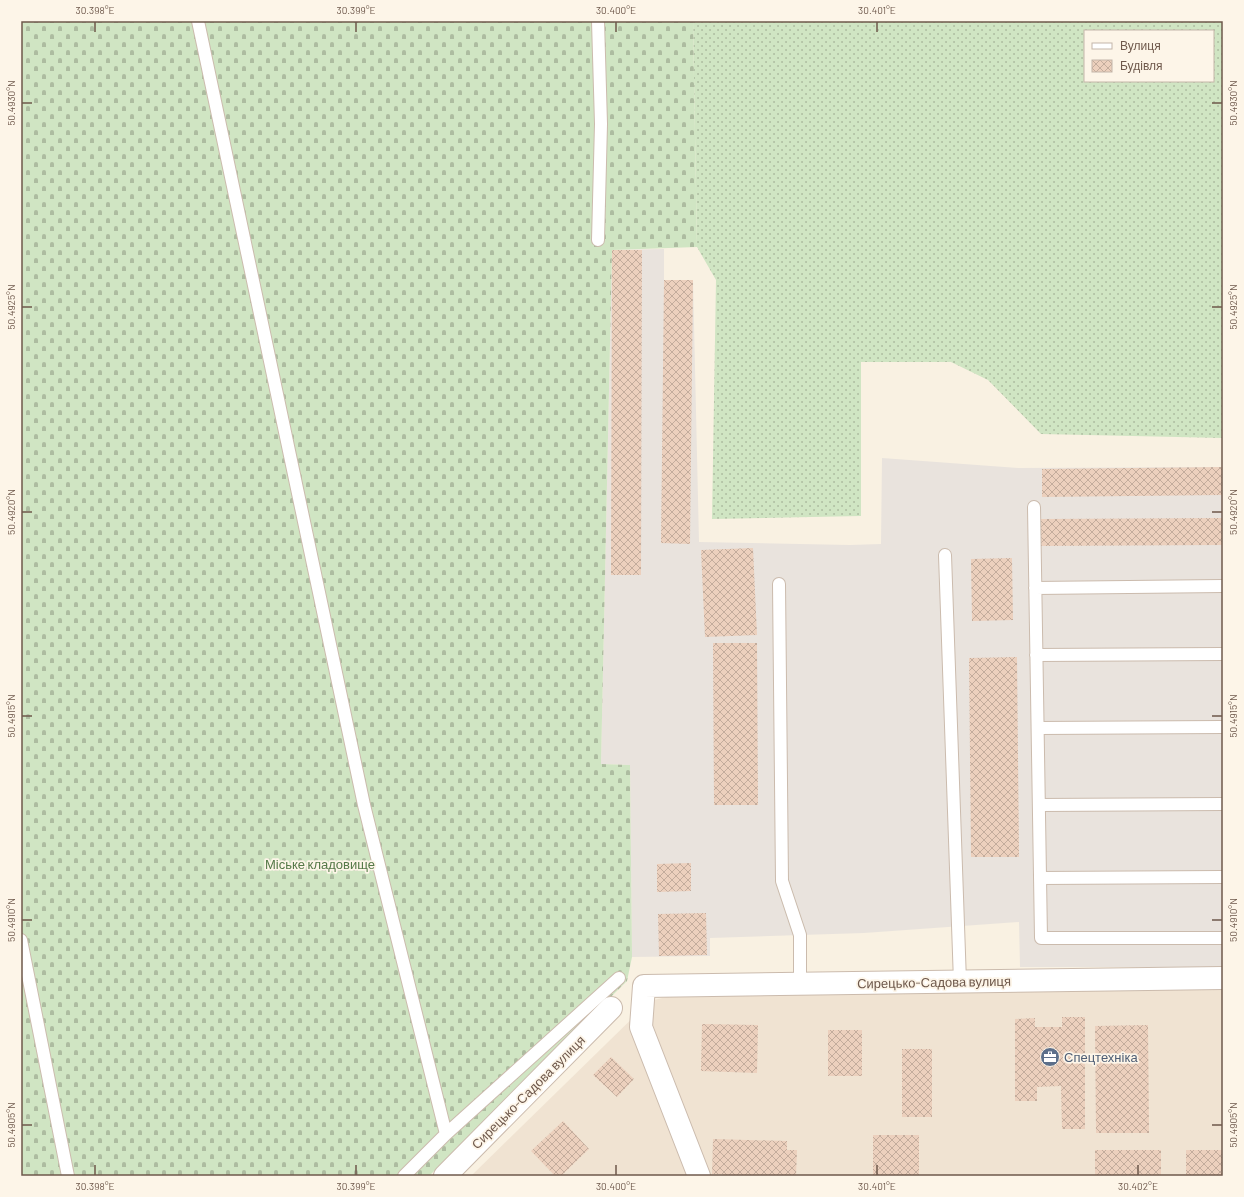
<svg xmlns="http://www.w3.org/2000/svg" width="1244" height="1197" font-family="Barlow,sans-serif">
<style>
.residential{fill:#f0e3d2}
.industrial{fill:#e9e3dd}
.grass{fill:url(#grass-dots);fill-rule:evenodd}
.cemetery{fill:url(#cemetery-stones)}
.building{fill:url(#building-cross-hatch)}
.lines{fill:none;stroke-linecap:round;stroke-linejoin:round}
.lane-casing{stroke:#cbbbad;stroke-width:14}
.street-casing{stroke:#cbbbad;stroke-width:24}
.lane{stroke:#fff;stroke-width:12}
.street{stroke:#fff;stroke-width:22}
.ticks{fill:none;stroke:#6e584b;stroke-width:1.5}
.labels{text-anchor:middle;dominant-baseline:central;stroke-width:3.5;stroke-linejoin:round;paint-order:stroke}
.park-label{font-size:13px;fill:#557948;stroke:#fdf5e8}
.street-label{font-size:13px;fill:#6e584b;stroke:#fdf5e8}
.service-label{font-size:13px;fill:#4e5e75;stroke:#fdf5e8;text-anchor:start}
.neatline{fill:none;stroke:#6e584b;stroke-width:1.5}
.ticks-label{font-size:10px;text-anchor:middle;fill:#6e584b}
</style>
<defs>
<pattern id="grass-dots" width="8" height="8" patternUnits="userSpaceOnUse"><rect width="8" height="8" fill="#d0e5c3"/><path d="M2 2h.1M6 6h.1" fill="none" stroke="#adbca0" stroke-width="1.8" stroke-linecap="round"/></pattern>
<pattern id="cemetery-stones" width="16" height="16" patternUnits="userSpaceOnUse"><rect width="16" height="16" fill="#d0e5c3"/><path d="M2 7V4a2 2 0 0 1 4 0v3zM10 15v-3a2 2 0 0 1 4 0v3z" fill="#adbca0"/></pattern>
<pattern id="building-cross-hatch" width="8" height="8" patternUnits="userSpaceOnUse"><rect width="8" height="8" fill="#ecd0bd"/><path d="M0 0l8 8M0 8l8-8" fill="none" stroke="#c3ac9c"/></pattern>
</defs>
<rect width="100%" height="100%" fill="#f9f1e2"/>
<path class="residential" d="M 1223,986 L 1223,1176 L 471,1176 L 650,1001 L 690,991 Z"/>
<path class="industrial" d="M 664,249 L 664,280 L 693,280 L 699,542 L 850,545 L 881,544 L 882,458 L 1018,468 L 1223,467 L 1223,967 L 1020,967 L 1019,922 L 864,933 L 710,938 L 710,956 L 632,957 L 630,765 L 601,764 L 612,250 Z"/>
<path class="grass" d="M 693,21 L 1223,21 L 1223,438 L 1041,434 L 988,380 L 951,362 L 861,362 L 861,516 L 712,519 L 716,280 L 697,247 ZM 1085,31 L 1213,31 L 1213,81 L 1085,81 Z"/>
<path class="cemetery" d="M 21,21 L 693,21 L 697,247 L 612,250 L 601,764 L 630,765 L 632,957 L 627,981 L 429,1176 L 21,1176 Z"/>
<path class="building" d="M 612,250 L 642,250 L 641,575 L 611,575 Z
M 664,280 L 693,280 L 690,544 L 661,543 Z
M 1223,467 L 1223,495 L 1042,497 L 1042,469 Z
M 1223,518 L 1223,545 L 1040,546 L 1040,519 Z
M 753,548 L 757,635 L 705,637 L 701,550 Z
M 1012,558 L 1013,620 L 972,621 L 971,559 Z
M 713,643 L 757,643 L 758,805 L 714,805 Z
M 1017,657 L 1019,857 L 971,857 L 969,658 Z
M 691,863 L 691,891 L 657,892 L 657,864 Z
M 706,913 L 707,955 L 659,956 L 658,914 Z
M 1062,1017 L 1085,1017 L 1085,1129 L 1062,1129 L 1061,1086 L 1037,1087 L 1037,1101 L 1015,1101 L 1015,1019 L 1035,1018 L 1035,1027 L 1062,1027 Z
M 702,1024 L 758,1025 L 757,1073 L 701,1071 Z
M 1148,1025 L 1149,1133 L 1096,1133 L 1095,1026 Z
M 828,1030 L 862,1030 L 862,1076 L 828,1076 Z
M 902,1049 L 932,1049 L 932,1117 L 902,1117 Z
M 611,1057 L 634,1079 L 617,1097 L 593,1075 Z
M 563,1121 L 589,1149 L 561,1176 L 555,1176 L 531,1151 Z
M 873,1135 L 919,1135 L 919,1176 L 873,1176 Z
M 713,1139 L 787,1141 L 787,1150 L 797,1150 L 796,1176 L 723,1176 L 723,1174 L 712,1174 Z
M 1095,1150 L 1161,1150 L 1161,1176 L 1095,1176 Z
M 1186,1150 L 1223,1150 L 1223,1176 L 1186,1176 Z"/>
<g class="lines">
<g class="lane-casing">
<path id="lane" d="M 198,21 L 364,805 L 446,1134
M 598,21 L 601,124 L 598,240
M 1034,507 L 1041,938 L 1223,938
M 945,555 L 960,982
M 779,584 L 782,881 L 800,935 L 800,984
M 1035,588 L 1223,586
M 1036,655 L 1223,654
M 1038,728 L 1223,727
M 1039,805 L 1223,804
M 1040,878 L 1223,877
M 21,940 L 68,1176
M 404,1176 L 446,1134 L 619,978"/>
</g>
<g class="street-casing">
<path id="street" d="M 445,1176 L 611,1008
M 699,1176 L 641,1027 L 644,986 L 1223,978"/>
</g>
<use href="#lane" class="lane"/>
<use href="#street" class="street"/>
</g>
<path class="ticks" d="M 95,22 L 95,32M 356,22 L 356,32M 616,22 L 616,32M 877,22 L 877,32M 22,103 L 32,103M 1212,103 L 1222,103M 22,307 L 32,307M 1212,307 L 1222,307M 22,512 L 32,512M 1212,512 L 1222,512M 22,716 L 32,716M 1212,716 L 1222,716M 22,920 L 32,920M 1212,920 L 1222,920M 22,1125 L 32,1125M 1212,1125 L 1222,1125M 95,1165 L 95,1175M 356,1165 L 356,1175M 616,1165 L 616,1175M 877,1165 L 877,1175M 1138,1165 L 1138,1175"/>
<defs>
<g id="office-disc" transform="scale(1)"><circle r="9.5" fill="#5c6f8a" stroke="#fdf5e8"/><path d="M-6-3h4V-5.5h4V-3h4V5H-6ZM-1-4.5V-3h2v-1.5ZM-6 0V1H6V0Z" fill="#fff"/></g>
</defs>
<g fill-rule="evenodd">
<use href="#office-disc" x="1050" y="1057"/>
</g>
<g class="labels">
<g class="park-label">
<text x="320" y="864">Міське кладовище</text>
</g>
<g class="street-label">
<text transform="translate(934 982) rotate(-1)">Сирецько-Садова вулиця</text>
<text transform="translate(528 1092) rotate(-45)">Сирецько-Садова вулиця</text>
</g>
<g class="service-label">
<text x="1064" y="1057">Спецтехніка</text>
</g>
</g>
<rect width="1244" height="1197" fill="none" stroke="#fdf5e8" stroke-width="44"/>
<rect x="1084" y="30" width="130" height="52" fill="#fdf5e8" stroke="#c4b6a9"/>
<rect x="1092" y="43" width="20" height="6" fill="#ffffff" stroke="#c4b6a9"/>
<text x="1120" y="50" font-size="12" fill="#6e584b">Вулиця</text>
<rect x="1092" y="60" width="20" height="12" fill="url(#building-cross-hatch)" stroke="#c4b6a9"/>
<text x="1120" y="70" font-size="12" fill="#6e584b">Будівля</text>
<rect x="22" y="22" width="1200" height="1153" class="neatline"/>
<g class="ticks-label">
<text x="95" y="14">30.398°E</text>
<text x="356" y="14">30.399°E</text>
<text x="616" y="14">30.400°E</text>
<text x="877" y="14">30.401°E</text>
<text transform="translate(11 103) rotate(-90)" y="4">50.4930°N</text>
<text transform="translate(1233 103) rotate(-90)" y="4">50.4930°N</text>
<text transform="translate(11 307) rotate(-90)" y="4">50.4925°N</text>
<text transform="translate(1233 307) rotate(-90)" y="4">50.4925°N</text>
<text transform="translate(11 512) rotate(-90)" y="4">50.4920°N</text>
<text transform="translate(1233 512) rotate(-90)" y="4">50.4920°N</text>
<text transform="translate(11 716) rotate(-90)" y="4">50.4915°N</text>
<text transform="translate(1233 716) rotate(-90)" y="4">50.4915°N</text>
<text transform="translate(11 920) rotate(-90)" y="4">50.4910°N</text>
<text transform="translate(1233 920) rotate(-90)" y="4">50.4910°N</text>
<text transform="translate(11 1125) rotate(-90)" y="4">50.4905°N</text>
<text transform="translate(1233 1125) rotate(-90)" y="4">50.4905°N</text>
<text x="95" y="1190">30.398°E</text>
<text x="356" y="1190">30.399°E</text>
<text x="616" y="1190">30.400°E</text>
<text x="877" y="1190">30.401°E</text>
<text x="1138" y="1190">30.402°E</text>
</g>
</svg>
